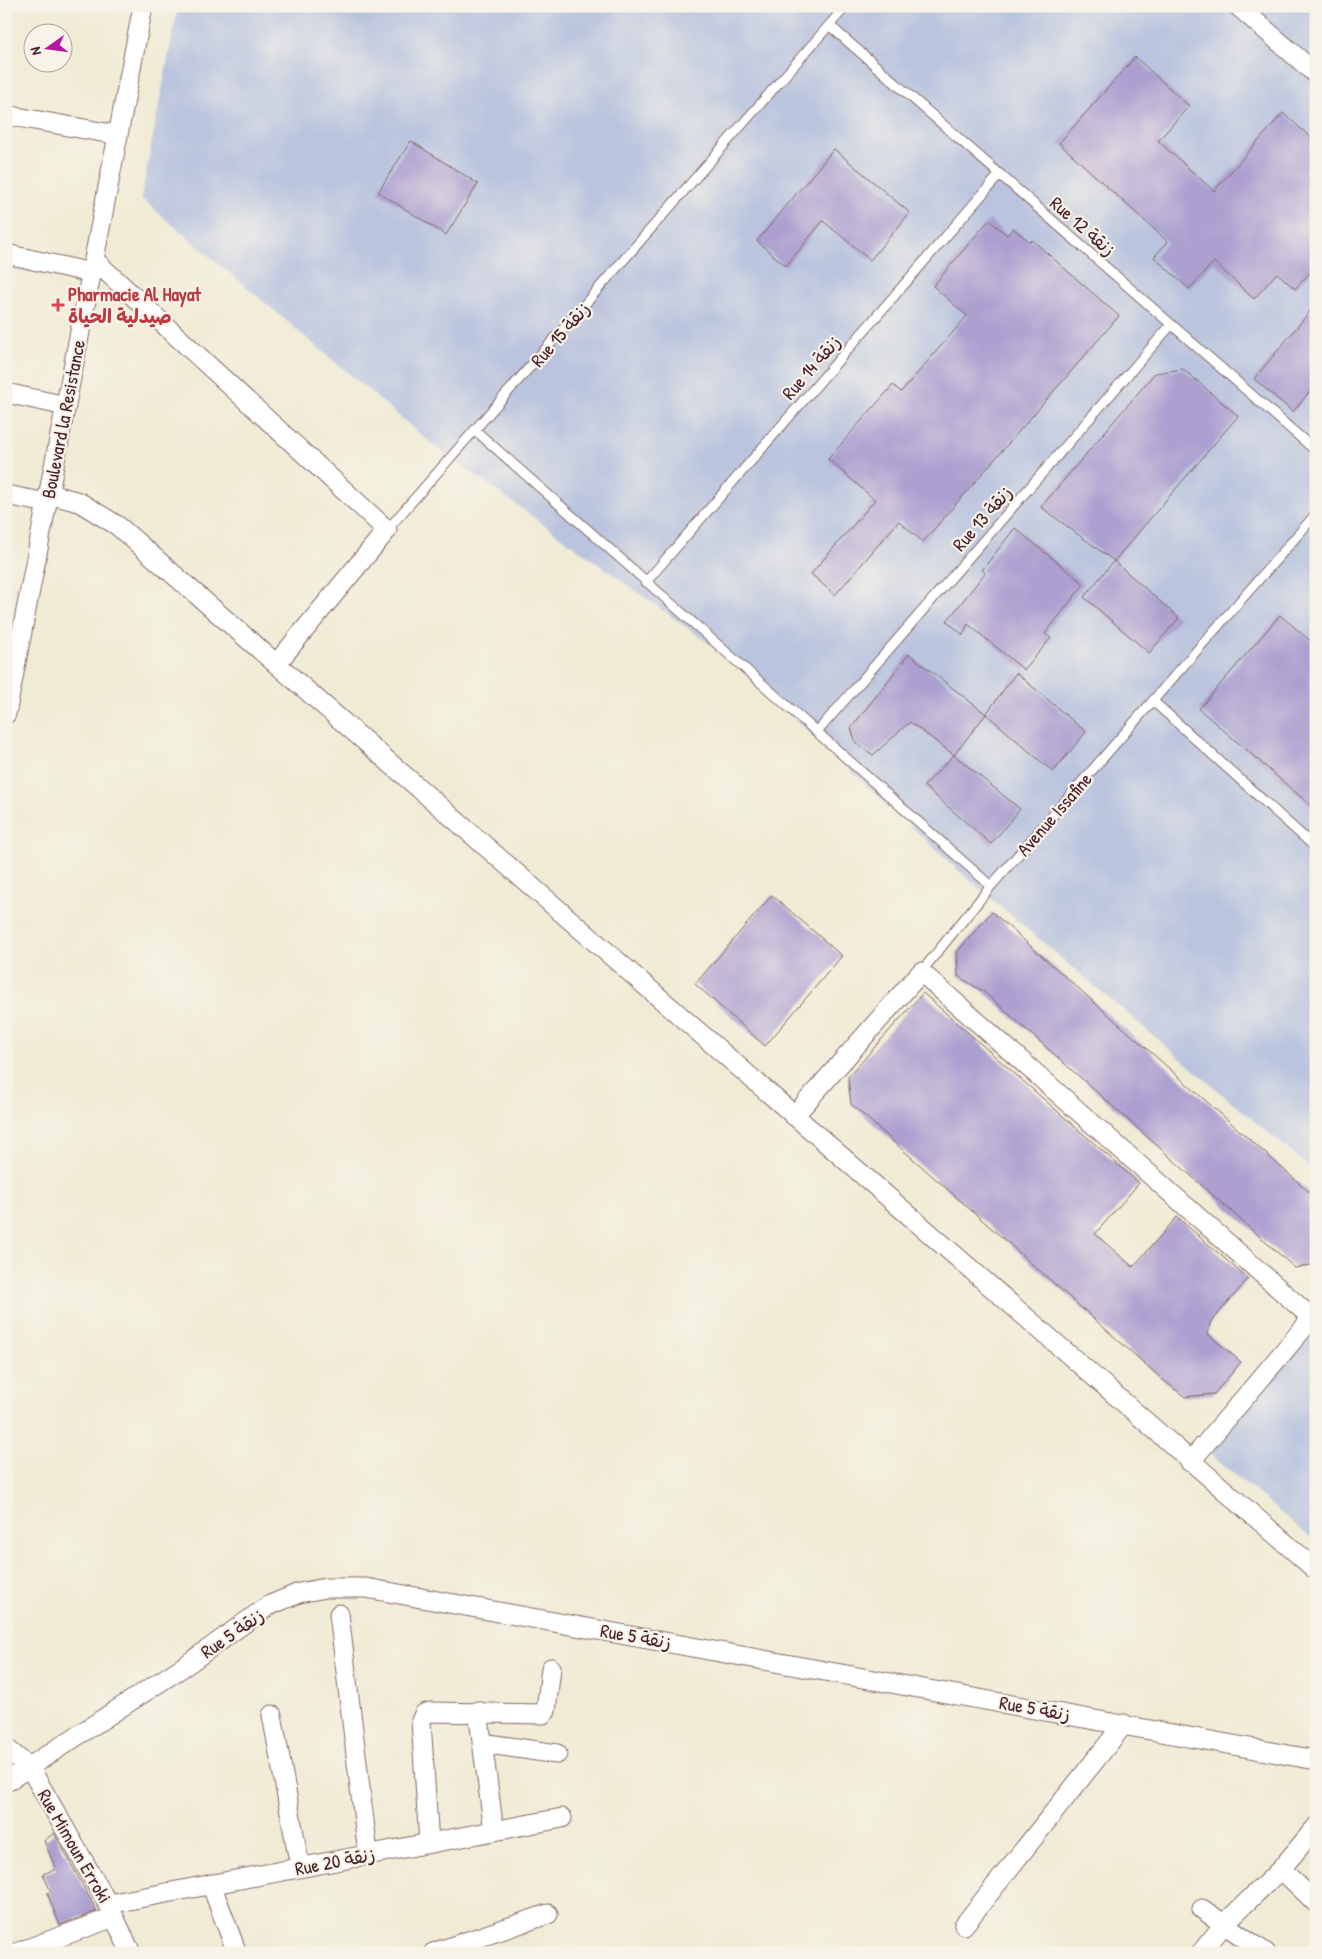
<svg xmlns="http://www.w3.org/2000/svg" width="1322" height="1959" font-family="'Patrick Hand','Playpen Sans Arabic',sans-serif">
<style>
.industrial{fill:#bac4de}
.building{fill:#aca0d0}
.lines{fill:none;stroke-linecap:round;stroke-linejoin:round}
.service-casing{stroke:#846666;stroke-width:11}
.minor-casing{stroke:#846666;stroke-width:21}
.service{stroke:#fff;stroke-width:9}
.minor{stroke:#fff;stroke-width:19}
.health-dot{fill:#e0444e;stroke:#f7f3e8;stroke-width:2}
.labels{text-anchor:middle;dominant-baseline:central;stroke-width:4.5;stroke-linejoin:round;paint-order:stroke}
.street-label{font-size:19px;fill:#4a1f2b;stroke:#f7f3e8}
.health-label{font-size:19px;font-weight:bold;fill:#be3a42;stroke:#f7f3e8;text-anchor:start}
</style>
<rect width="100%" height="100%" fill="#f7f3e8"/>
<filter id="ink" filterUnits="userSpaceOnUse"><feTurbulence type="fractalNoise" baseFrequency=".02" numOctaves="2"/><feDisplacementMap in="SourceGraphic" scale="10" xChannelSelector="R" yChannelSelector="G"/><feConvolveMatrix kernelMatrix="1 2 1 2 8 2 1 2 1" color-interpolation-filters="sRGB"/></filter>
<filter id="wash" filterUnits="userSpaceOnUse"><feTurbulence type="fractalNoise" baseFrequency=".0096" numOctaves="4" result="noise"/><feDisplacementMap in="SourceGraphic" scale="20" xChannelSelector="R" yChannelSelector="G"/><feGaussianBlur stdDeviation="1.12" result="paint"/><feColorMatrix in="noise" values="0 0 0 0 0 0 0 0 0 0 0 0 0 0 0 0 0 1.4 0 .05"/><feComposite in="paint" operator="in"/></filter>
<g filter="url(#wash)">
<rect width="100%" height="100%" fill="#f0ebd4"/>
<path class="industrial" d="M 178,6 L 1316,6 L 1316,1173 L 968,879 L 728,657 L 433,445 L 141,198 Z
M 1316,1330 L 1316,1542 L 1207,1452 Z"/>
<g id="blocks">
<path class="building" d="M 1135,57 L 1189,106 L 1158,141 L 1214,191 L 1283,113 L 1316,142 L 1316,266 L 1295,289 L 1277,273 L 1254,299 L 1214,262 L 1189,289 L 1154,257 L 1168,242 L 1059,143 Z
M 411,141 L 478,184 L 446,235 L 378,192 Z
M 834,149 L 910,213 L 870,260 L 823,221 L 786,266 L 757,241 Z
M 989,220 L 1007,235 L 1013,228 L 1030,242 L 1032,240 L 1119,316 L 923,542 L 899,521 L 835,595 L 811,574 L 875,500 L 828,459 L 893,385 L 901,392 L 967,316 L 933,286 Z
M 1316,304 L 1316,384 L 1293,412 L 1254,379 Z
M 1183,369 L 1238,416 L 1114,561 L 1041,507 L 1155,373 Z
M 1015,528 L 1084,584 L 1045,634 L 1051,638 L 1024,670 L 968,624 L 963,635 L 947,621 L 985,573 L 982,570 Z
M 1114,561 L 1179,618 L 1149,653 L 1084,597 Z
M 1280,615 L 1316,646 L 1316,810 L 1199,709 Z
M 909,654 L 986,714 L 954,755 L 910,722 L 873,755 L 856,743 L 851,728 Z
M 1016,673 L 1086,732 L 1053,772 L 986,714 Z
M 954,755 L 1020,809 L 991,844 L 924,786 Z
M 772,895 L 842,956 L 765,1046 L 695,984 Z
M 992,912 L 1316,1198 L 1316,1264 L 1295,1268 L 984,992 L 958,976 L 957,952 Z
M 923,993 L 1139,1183 L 1095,1234 L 1133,1267 L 1177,1217 L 1248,1279 L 1210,1323 L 1208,1334 L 1241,1362 L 1214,1394 L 1185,1397 L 1162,1379 L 851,1104 L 848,1077 Z
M 54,1833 L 97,1911 L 60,1925 L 47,1893 L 51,1892 L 43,1874 L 56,1869 L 44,1841 Z"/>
</g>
</g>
<g filter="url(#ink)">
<use href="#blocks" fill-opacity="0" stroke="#846666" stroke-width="1"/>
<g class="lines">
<g class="service-casing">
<path id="service" d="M 829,25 L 1316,451
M 476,431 L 991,886
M 387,530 L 846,6
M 646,582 L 1000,174
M 1153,701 L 1316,848
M 817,732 L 1171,325
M 921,972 L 991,886 L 1316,514"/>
</g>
<g class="minor-casing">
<path id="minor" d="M 1238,6 L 1316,74
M 6,115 L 118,135
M 6,254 L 92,273
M 94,260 L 387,530 L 277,663
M 6,393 L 66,406
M 49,494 L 79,502 L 118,526 L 1316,1570
M 6,495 L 47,503
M 6,714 L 143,6
M 794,1116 L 921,972 L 1312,1318 L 1190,1462
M 339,1614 L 368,1854
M 478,1711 L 494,1831
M 272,1715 L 300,1867
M 482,1743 L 557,1754
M 6,1748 L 30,1768 L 108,1904 L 131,1953
M 6,1782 L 189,1663 L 268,1606 L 299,1593 L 326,1588 L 366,1588 L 1316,1760
M 429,1843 L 421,1721 L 424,1714 L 430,1712 L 543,1714 L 546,1711 L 551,1668
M 1281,1869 L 1316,1903
M 211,1884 L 237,1953
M 108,1904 L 562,1818
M 1202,1909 L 1266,1953
M 964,1925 L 1124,1724
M 16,1953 L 114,1917
M 433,1953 L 548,1914
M 1201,1953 L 1224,1924 L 1281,1869 L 1316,1827"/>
</g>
<use href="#service" class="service"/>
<use href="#minor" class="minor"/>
</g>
</g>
<path class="health-dot" d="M55.5 297.5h5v5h5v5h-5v5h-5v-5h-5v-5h5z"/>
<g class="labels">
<g class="street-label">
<text transform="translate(1083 226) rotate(41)">Rue 12 زنقة</text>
<text transform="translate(560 334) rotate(-49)">Rue 15 زنقة</text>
<text transform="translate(811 367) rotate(-49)">Rue 14 زنقة</text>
<text transform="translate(63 419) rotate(-79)">Boulevard la Resistance</text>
<text transform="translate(982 518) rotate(-49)">Rue 13 زنقة</text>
<text transform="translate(1054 814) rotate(-49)">Avenue Issafine</text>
<text transform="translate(232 1633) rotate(-35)">Rue 5 زنقة</text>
<text transform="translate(636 1636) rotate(10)">Rue 5 زنقة</text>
<text transform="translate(1035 1708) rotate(10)">Rue 5 زنقة</text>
<text transform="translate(75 1846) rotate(60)">Rue Mimoun Erroki</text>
<text transform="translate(335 1861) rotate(-11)">Rue 20 زنقة</text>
</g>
<g class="health-label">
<text x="68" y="294">Pharmacie Al Hayat<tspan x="68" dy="22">صيدلية الحياة</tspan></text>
</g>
</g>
<rect width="1322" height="1959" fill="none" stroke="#f7f3e8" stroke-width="25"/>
<g transform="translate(48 48) rotate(256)"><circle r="24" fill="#f7f3e8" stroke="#b29e9c"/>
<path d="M0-4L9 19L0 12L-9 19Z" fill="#b5179e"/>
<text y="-8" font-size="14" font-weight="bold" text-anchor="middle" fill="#4a1f2b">N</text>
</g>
</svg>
